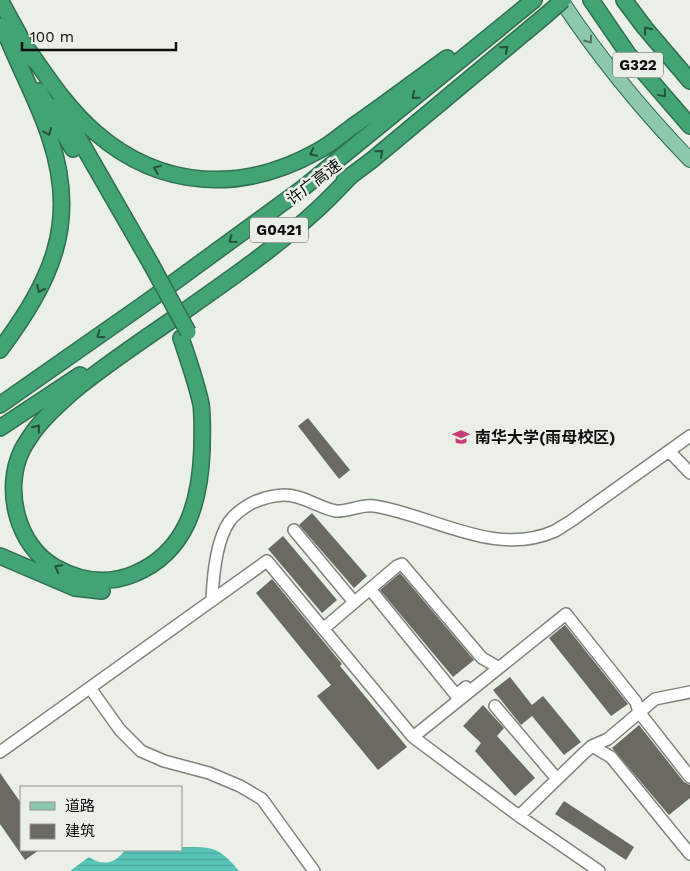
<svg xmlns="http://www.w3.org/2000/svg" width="690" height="871" font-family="'Work Sans','Noto Sans SC',sans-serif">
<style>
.water{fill:url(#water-rules)}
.building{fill:#6a6a62}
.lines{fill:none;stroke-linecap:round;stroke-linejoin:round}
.minor-casing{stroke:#7f837c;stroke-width:14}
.major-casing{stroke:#306f50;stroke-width:16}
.highway-casing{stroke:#306f50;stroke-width:18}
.minor{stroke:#fff;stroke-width:11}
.major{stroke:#8ec8ac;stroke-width:14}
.highway{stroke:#42a374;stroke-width:15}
.highway-bridge-casing{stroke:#306f50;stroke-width:18;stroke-linecap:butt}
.highway-bridge{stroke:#42a374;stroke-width:15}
.oneway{stroke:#25523b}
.oneway2{stroke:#547564}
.labels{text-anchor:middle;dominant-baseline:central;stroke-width:5;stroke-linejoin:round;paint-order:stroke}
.shield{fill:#eaefe7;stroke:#50524e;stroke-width:1}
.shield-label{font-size:15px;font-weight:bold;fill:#0e0f0d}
.street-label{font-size:16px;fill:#0e0f0d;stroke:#eaefe7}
.poi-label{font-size:16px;font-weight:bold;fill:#0e0f0d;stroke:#eaefe7;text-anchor:start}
</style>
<defs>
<pattern id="water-rules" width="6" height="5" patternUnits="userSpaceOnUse" patternTransform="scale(1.25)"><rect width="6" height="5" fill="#58c3b7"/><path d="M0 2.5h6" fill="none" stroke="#4ba69c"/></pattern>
</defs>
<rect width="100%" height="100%" fill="#eaefe7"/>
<path class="water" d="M 181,847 C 213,847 218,846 239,871 L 70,871 L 89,857 C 103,867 116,863 125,850 L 181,850 Z"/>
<path class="building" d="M 308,418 L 350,470 L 339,479 L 298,426 Z
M 312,513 L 367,576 L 354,588 L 299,525 Z
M 283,536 L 337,600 L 322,613 L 268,549 Z
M 400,573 L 474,660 L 453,677 L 380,590 Z
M 272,579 L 342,664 L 340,666 L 407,747 L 378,770 L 317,696 L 331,685 L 256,593 Z
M 565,625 L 628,704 L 611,716 L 549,638 Z
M 510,677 L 532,705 L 543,696 L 581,742 L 564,755 L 532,716 L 521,725 L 493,690 Z
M 483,705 L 504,728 L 497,736 L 535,778 L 515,796 L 475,751 L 481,743 L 463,726 Z
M 639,725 L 684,782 L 690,785 L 690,798 L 669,815 L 612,748 Z
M 0,773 L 21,803 L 21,850 L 39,850 L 25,860 L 0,824 Z
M 564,801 L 634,847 L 626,860 L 555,814 Z"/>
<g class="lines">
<g class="minor-casing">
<path id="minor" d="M 669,451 L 690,473
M 294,530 L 354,602
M 370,589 L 456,695 L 466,687
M 212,599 C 213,577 216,541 229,522 C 235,513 243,508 252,503 C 263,498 274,495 285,495 C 303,495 319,508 336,511 C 348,512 361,504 374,506 C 433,515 494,558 555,531 C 560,528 566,524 571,521 L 690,436
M 323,629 L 397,566 L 402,564 L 482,658 L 496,666
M 90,688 L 120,730 L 141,751 L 164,761 L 209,773 L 240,786 L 262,799 L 314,871
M 495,706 L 557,779
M 413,737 L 566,614 L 636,702 L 639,712 L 690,777
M 592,746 L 611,757 L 690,854
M 0,752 L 267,561 L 413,737 L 519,816 L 599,871
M 519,816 L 584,753 L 592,746 L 608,739 L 655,699 L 690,692"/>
</g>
<g class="major-casing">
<path id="major" d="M 561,0 C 599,58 642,110 690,160"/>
</g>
<g class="highway-casing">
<path id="highway" d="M 0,0 L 33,60
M 591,0 L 628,54 L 690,126
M 624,0 L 645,28 L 690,81
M 0,26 L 13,48
M 29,51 C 49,80 69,110 96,133 C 162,190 243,193 318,151 C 330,145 341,135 352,127 C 384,105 415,81 447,58
M 39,91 L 73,149
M 59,104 L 151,264
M 344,181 L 372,160 L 546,15
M 181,338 C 188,359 196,381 201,404 C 203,418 202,435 202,449 C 200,502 187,552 134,574 C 108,585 80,581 55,567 C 17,546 3,489 22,450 C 25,444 30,437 34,431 C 46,415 61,402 76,389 C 108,363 143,340 176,317 C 223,284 277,247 319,208 C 330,198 340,187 351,176
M 0,350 C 51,281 79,224 50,138 C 40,106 21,71 8,39
M 0,405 L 147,302 L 303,188 L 534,0
M 0,428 L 80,375
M 0,556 L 75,588 L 102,591"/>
</g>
<use href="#minor" class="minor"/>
<use href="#major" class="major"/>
<use href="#highway" class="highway"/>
<g class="highway-bridge-casing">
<path id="highway-bridge" d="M 546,15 L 563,0
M 151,264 L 188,332"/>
</g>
<use href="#highway-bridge" class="highway-bridge"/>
</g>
<defs><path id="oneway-chevron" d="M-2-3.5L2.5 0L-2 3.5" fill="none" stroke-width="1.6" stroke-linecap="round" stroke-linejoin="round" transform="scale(1.25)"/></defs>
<g class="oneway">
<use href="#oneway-chevron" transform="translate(647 30) rotate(-129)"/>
<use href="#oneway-chevron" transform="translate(505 49) rotate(-40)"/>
<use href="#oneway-chevron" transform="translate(663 94) rotate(49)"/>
<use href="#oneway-chevron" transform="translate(415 96) rotate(141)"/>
<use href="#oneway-chevron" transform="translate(48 132) rotate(68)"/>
<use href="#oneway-chevron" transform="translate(313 153) rotate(153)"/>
<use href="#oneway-chevron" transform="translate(380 153) rotate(-40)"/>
<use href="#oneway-chevron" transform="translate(157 169) rotate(-158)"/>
<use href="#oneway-chevron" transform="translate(232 240) rotate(144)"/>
<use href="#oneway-chevron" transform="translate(40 289) rotate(117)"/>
<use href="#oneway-chevron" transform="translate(100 335) rotate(145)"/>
<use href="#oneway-chevron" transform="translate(37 428) rotate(-52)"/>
<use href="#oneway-chevron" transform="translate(58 568) rotate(-153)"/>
</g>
<use class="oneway2" href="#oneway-chevron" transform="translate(589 40) rotate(54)"/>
<defs>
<g id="university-bare" transform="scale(1.35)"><path d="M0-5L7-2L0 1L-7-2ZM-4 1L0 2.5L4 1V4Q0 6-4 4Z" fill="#c73c74" stroke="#eaefe7" stroke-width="2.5" paint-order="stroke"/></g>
</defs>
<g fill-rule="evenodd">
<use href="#university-bare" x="461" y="437"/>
</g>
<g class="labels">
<g class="shield">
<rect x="613" y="52.5" width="50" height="25" rx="4"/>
<rect x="250" y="217.5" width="58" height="25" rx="4"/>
</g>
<g class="shield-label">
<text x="638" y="65">G322</text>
<text x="279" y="230">G0421</text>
</g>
<g class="street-label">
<text transform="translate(314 182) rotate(-37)">许广高速</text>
</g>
<g class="poi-label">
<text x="475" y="437">南华大学(雨母校区)</text>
</g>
</g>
<rect x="20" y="786" width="162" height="65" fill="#eaefe7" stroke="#929590"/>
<rect x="30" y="802" width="25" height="8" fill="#8ec8ac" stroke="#929590"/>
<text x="65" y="811" font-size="15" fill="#0e0f0d">道路</text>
<rect x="30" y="824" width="25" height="15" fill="#6a6a62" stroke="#929590"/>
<text x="65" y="836" font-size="15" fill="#0e0f0d">建筑</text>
<path d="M22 42v8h154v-8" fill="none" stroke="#0e0f0d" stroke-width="2.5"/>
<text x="30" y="42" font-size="15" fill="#0e0f0d" stroke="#eaefe7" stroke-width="4" paint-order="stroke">100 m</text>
</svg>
